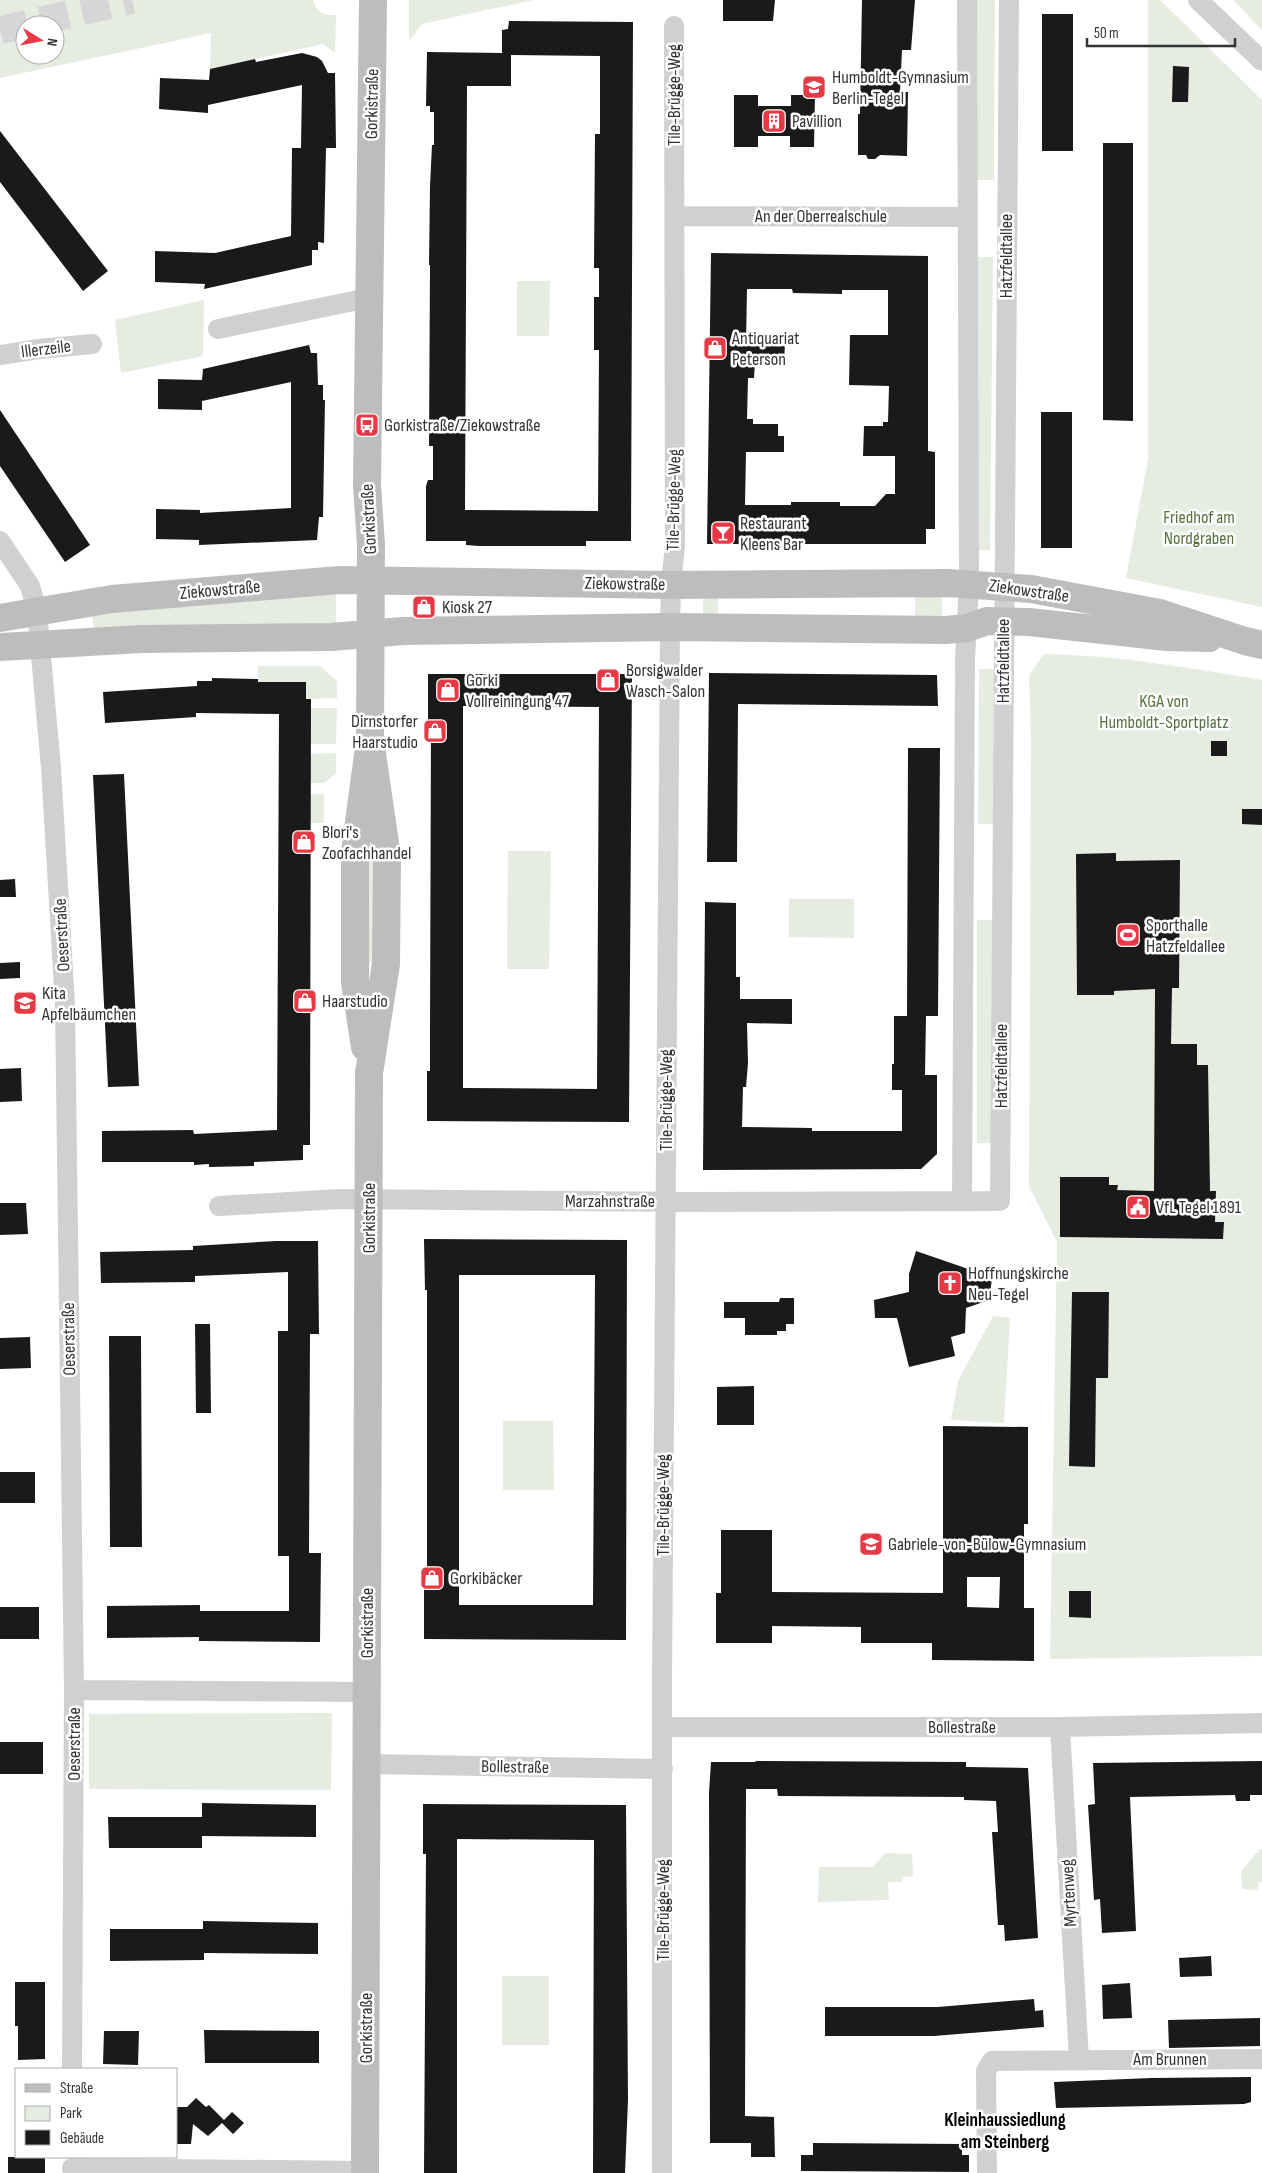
<svg xmlns="http://www.w3.org/2000/svg" width="1262" height="2173" font-family="'Sofia Sans Condensed',sans-serif">
<style>
.green{fill:#e6ecdf;fill-rule:evenodd}
.building{fill:#1a1a1a;fill-rule:evenodd}
.lines{fill:none;stroke-linecap:round;stroke-linejoin:round}
.highway-tunnel{stroke:#d6d6d6;stroke-width:28;stroke-dasharray:28 14;stroke-linecap:butt}
.street{stroke:#d0d0d0;stroke-width:20}
.secondary{stroke:#bdbdbd;stroke-width:28}
.labels{text-anchor:middle;dominant-baseline:central;stroke-width:5;stroke-linejoin:round;paint-order:stroke}
.poi-label{font-size:18px;fill:#333;stroke:#fff;text-anchor:start}
.street-label{font-size:18px;fill:#333;stroke:#fff}
.park-label{font-size:18px;fill:#56703f;stroke:#fff}
.neighbourhood-label{font-size:19px;font-weight:bold;fill:#000;stroke:#fff}
</style>
<rect width="100%" height="100%" fill="#fff"/>
<path class="green" d="M 0,0 L 313,0 C 316,12 324,16 336,15 L 335,53 L 323,44 L 210,69 L 211,33 L 0,78 ZM 25,25 L 55,25 L 55,55 L 25,55 Z
M 409,0 L 533,0 L 422,24 L 409,41 Z
M 977,0 L 995,0 L 994,180 L 977,180 Z
M 1148,0 L 1160,0 L 1262,100 L 1262,607 L 1126,578 L 1148,459 Z
M 1233,0 L 1262,0 L 1262,30 Z
M 977,257 L 993,257 L 990,550 L 975,550 Z
M 517,281 L 550,281 L 549,336 L 517,336 Z
M 204,300 L 203,356 L 121,373 L 115,320 Z
M 336,594 L 336,625 L 94,631 L 92,611 Z
M 915,595 L 942,595 L 942,618 L 915,618 Z
M 703,596 L 718,596 L 718,619 L 703,619 Z
M 1044,654 C 1117,655 1190,668 1262,680 L 1262,1656 L 1050,1659 L 1057,1242 L 1029,1186 L 1031,738 L 1029,675 Z
M 258,666 L 320,666 L 337,681 L 337,698 L 306,699 L 305,682 L 258,682 Z
M 979,669 L 995,669 L 995,824 L 978,824 Z
M 310,708 L 337,708 L 336,744 L 310,744 Z
M 336,753 L 336,773 L 324,783 L 310,783 L 310,754 Z
M 310,794 L 324,794 L 324,823 L 310,823 Z
M 372,848 L 377,851 L 375,962 L 364,962 L 365,850 Z
M 508,851 L 551,851 L 549,969 L 507,969 Z
M 789,899 L 854,899 L 854,938 L 789,937 Z
M 977,920 L 994,920 L 993,1143 L 977,1143 Z
M 993,1316 L 1010,1318 L 1004,1423 L 951,1420 L 958,1381 Z
M 503,1421 L 553,1421 L 554,1490 L 503,1490 Z
M 332,1713 L 331,1790 L 89,1789 L 89,1714 Z
M 1260,1849 L 1262,1849 L 1262,1882 L 1259,1882 L 1257,1890 L 1242,1889 L 1241,1871 Z
M 885,1853 L 912,1854 L 913,1876 L 903,1877 L 902,1882 L 888,1882 L 889,1900 L 818,1902 L 819,1867 L 873,1867 Z
M 502,1976 L 549,1976 L 549,2045 L 502,2045 Z"/>
<path class="building" d="M 723,0 L 775,0 L 773,21 L 723,21 Z
M 862,0 L 915,0 L 911,50 L 902,50 L 900,92 L 908,92 L 907,156 L 880,155 L 875,159 L 868,159 L 866,155 L 858,155 L 858,114 L 860,114 Z
M 1042,14 L 1073,14 L 1073,151 L 1042,151 Z
M 509,21 L 633,22 L 631,541 L 586,541 L 586,546 L 479,546 L 466,545 L 466,541 L 426,541 L 426,486 L 428,480 L 433,480 L 433,446 L 429,446 L 430,265 L 429,265 L 430,186 L 432,145 L 434,145 L 434,112 L 430,112 L 430,106 L 426,106 L 427,52 L 502,53 L 502,30 L 508,29 ZM 511,55 L 600,56 L 600,134 L 595,134 L 594,268 L 599,268 L 599,297 L 594,297 L 594,350 L 599,350 L 598,511 L 465,510 L 467,86 L 511,86 Z
M 302,53 L 317,57 L 322,61 L 328,73 L 335,73 L 336,148 L 326,148 L 324,243 L 318,242 L 318,250 L 312,250 L 312,265 L 204,289 L 205,284 L 155,282 L 155,251 L 215,253 L 291,236 L 292,148 L 301,148 L 302,85 L 208,105 L 208,113 L 159,109 L 160,78 L 209,80 L 210,69 L 255,59 L 256,62 Z
M 1173,66 L 1189,67 L 1188,102 L 1172,102 Z
M 734,95 L 758,95 L 758,106 L 791,106 L 791,95 L 815,95 L 814,147 L 790,147 L 790,136 L 758,136 L 758,147 L 734,147 Z
M 0,131 L 108,271 L 83,291 L 0,182 Z
M 1103,143 L 1133,143 L 1133,421 L 1103,420 Z
M 711,253 L 928,256 L 928,451 L 935,452 L 935,529 L 926,529 L 926,544 L 707,544 ZM 747,289 L 792,289 L 793,293 L 842,294 L 842,290 L 888,290 L 888,335 L 850,335 L 849,385 L 889,386 L 888,422 L 883,422 L 883,426 L 864,426 L 863,456 L 895,456 L 895,494 L 886,494 L 875,506 L 840,506 L 840,502 L 791,502 L 791,505 L 745,505 L 746,452 L 784,452 L 784,436 L 778,436 L 778,424 L 753,424 L 753,419 L 747,419 L 748,378 L 754,378 L 755,362 L 784,362 L 785,343 L 746,343 Z
M 309,345 L 311,353 L 317,353 L 318,385 L 323,385 L 323,400 L 325,400 L 323,517 L 319,517 L 317,540 L 199,545 L 199,540 L 156,539 L 156,509 L 200,510 L 200,513 L 291,508 L 291,382 L 202,401 L 202,410 L 158,409 L 158,379 L 202,380 L 203,369 Z
M 0,410 L 90,545 L 65,562 L 0,466 Z
M 1041,412 L 1072,412 L 1072,548 L 1041,548 Z
M 709,673 L 937,675 L 938,706 L 738,704 L 737,862 L 707,862 Z
M 428,674 L 632,674 L 629,1122 L 427,1121 L 427,1071 L 430,1071 L 430,1032 L 431,724 L 428,724 ZM 463,706 L 599,707 L 597,1089 L 463,1088 Z
M 212,678 L 258,679 L 258,682 L 306,682 L 306,699 L 311,699 L 310,1145 L 303,1145 L 303,1160 L 254,1162 L 254,1166 L 209,1167 L 209,1164 L 194,1165 L 194,1162 L 102,1162 L 102,1131 L 193,1130 L 194,1134 L 277,1130 L 279,714 L 196,713 L 196,717 L 105,723 L 103,692 L 197,686 L 197,681 L 212,681 Z
M 1211,741 L 1227,741 L 1227,756 L 1211,756 Z
M 908,748 L 940,748 L 938,1016 L 926,1016 L 925,1075 L 937,1075 L 937,1154 L 921,1169 L 703,1170 L 705,902 L 736,903 L 736,977 L 740,977 L 740,999 L 792,999 L 792,1024 L 747,1023 L 748,1063 L 746,1087 L 743,1087 L 742,1127 L 812,1128 L 812,1131 L 902,1131 L 902,1090 L 892,1090 L 892,1064 L 894,1064 L 894,1016 L 907,1016 Z
M 124,774 L 139,1086 L 108,1087 L 93,775 Z
M 1242,809 L 1262,809 L 1262,825 L 1242,824 Z
M 1116,853 L 1116,861 L 1180,860 L 1179,988 L 1172,988 L 1171,1044 L 1197,1044 L 1197,1065 L 1208,1065 L 1210,1191 L 1216,1191 L 1215,1222 L 1224,1222 L 1223,1239 L 1060,1237 L 1060,1177 L 1109,1177 L 1109,1185 L 1118,1185 L 1117,1190 L 1154,1191 L 1155,989 L 1114,991 L 1114,995 L 1077,995 L 1076,854 Z
M 15,879 L 16,897 L 0,897 L 0,880 Z
M 20,962 L 20,978 L 0,979 L 0,963 Z
M 21,1068 L 22,1101 L 0,1102 L 0,1069 Z
M 0,1203 L 26,1203 L 28,1234 L 0,1235 Z
M 424,1239 L 627,1240 L 626,1640 L 424,1639 L 424,1589 L 427,1589 L 427,1290 L 425,1290 ZM 459,1275 L 595,1275 L 593,1605 L 459,1605 Z
M 276,1241 L 318,1241 L 319,1334 L 310,1334 L 309,1553 L 321,1553 L 320,1642 L 199,1641 L 199,1637 L 107,1638 L 107,1606 L 200,1605 L 200,1611 L 289,1611 L 289,1556 L 278,1556 L 278,1331 L 288,1331 L 288,1272 L 195,1276 L 195,1282 L 101,1283 L 100,1252 L 193,1250 L 193,1246 Z
M 916,1251 L 977,1272 L 993,1272 L 989,1300 L 966,1308 L 965,1333 L 951,1337 L 955,1356 L 909,1367 L 897,1318 L 875,1318 L 874,1300 L 909,1292 L 909,1274 Z
M 1072,1292 L 1109,1292 L 1108,1378 L 1096,1378 L 1095,1467 L 1069,1466 Z
M 780,1298 L 794,1298 L 794,1324 L 786,1324 L 786,1331 L 777,1331 L 777,1335 L 745,1335 L 745,1318 L 724,1318 L 724,1302 L 779,1302 Z
M 195,1324 L 210,1324 L 211,1413 L 196,1413 Z
M 109,1336 L 141,1336 L 142,1547 L 110,1547 Z
M 30,1337 L 31,1368 L 0,1369 L 0,1338 Z
M 754,1386 L 754,1425 L 717,1425 L 717,1387 Z
M 943,1426 L 1028,1427 L 1028,1524 L 1024,1524 L 1024,1608 L 1034,1608 L 1034,1661 L 932,1660 L 932,1643 L 861,1643 L 861,1627 L 772,1626 L 772,1643 L 716,1643 L 716,1593 L 721,1593 L 721,1530 L 772,1530 L 772,1592 L 943,1593 ZM 967,1577 L 1000,1577 L 999,1608 L 967,1607 Z
M 0,1472 L 35,1472 L 35,1503 L 0,1503 Z
M 1069,1591 L 1091,1591 L 1091,1618 L 1069,1617 Z
M 0,1607 L 39,1607 L 39,1639 L 0,1639 Z
M 0,1742 L 43,1742 L 43,1774 L 0,1774 Z
M 755,1761 L 966,1762 L 966,1767 L 1028,1768 L 1038,1938 L 1005,1941 L 1004,1925 L 998,1925 L 992,1832 L 998,1832 L 996,1801 L 964,1800 L 964,1797 L 778,1796 L 777,1789 L 746,1789 L 745,2116 L 774,2117 L 775,2157 L 751,2157 L 751,2143 L 710,2143 L 709,1793 L 711,1762 L 756,1762 Z
M 1262,1761 L 1262,1795 L 1250,1795 L 1250,1801 L 1236,1801 L 1235,1795 L 1130,1797 L 1136,1931 L 1102,1933 L 1100,1899 L 1094,1900 L 1088,1805 L 1095,1804 L 1093,1763 Z
M 202,1803 L 316,1805 L 316,1837 L 202,1836 L 202,1848 L 109,1848 L 108,1817 L 202,1817 Z
M 423,1804 L 626,1805 L 628,2100 L 625,2173 L 593,2173 L 594,1840 L 457,1839 L 457,2173 L 424,2173 L 426,1854 L 423,1854 Z
M 203,1921 L 318,1923 L 318,1954 L 204,1953 L 204,1960 L 110,1961 L 110,1929 L 203,1929 Z
M 1211,1956 L 1212,1976 L 1180,1977 L 1179,1958 Z
M 15,1982 L 45,1982 L 45,2059 L 18,2060 L 18,2026 L 15,2026 Z
M 1130,1983 L 1132,2018 L 1103,2019 L 1102,1985 Z
M 1034,1999 L 1035,2011 L 1043,2010 L 1044,2027 L 934,2036 L 825,2036 L 825,2007 L 938,2007 Z
M 1260,2018 L 1260,2046 L 1169,2048 L 1168,2020 Z
M 204,2030 L 319,2031 L 319,2063 L 205,2063 Z
M 104,2031 L 139,2031 L 138,2065 L 103,2064 Z
M 1251,2077 L 1251,2102 L 1244,2104 L 1056,2108 L 1054,2082 L 1151,2078 Z
M 196,2098 L 206,2107 L 209,2105 L 224,2120 L 232,2112 L 244,2123 L 233,2134 L 222,2123 L 208,2136 L 193,2124 L 191,2144 L 176,2144 L 176,2107 L 187,2107 Z
M 813,2143 L 962,2144 L 962,2155 L 969,2155 L 969,2172 L 801,2171 L 801,2155 L 813,2155 Z
M 8,2157 L 45,2157 L 45,2173 L 8,2173 Z"/>
<g class="lines">
<path class="highway-tunnel" d="M 0,30 L 132,0"/>
<path class="street" d="M 1198,0 L 1262,61
M 675,216 L 967,217
M 218,329 L 368,298
M 0,355 L 39,349 L 92,344
M 0,541 L 30,586 L 37,611 L 51,768 L 65,1005 L 74,1690 L 72,2069
M 962,1201 L 965,659 L 969,584 L 967,0
M 219,1206 L 340,1199 L 696,1202 L 1000,1201 L 1009,0
M 74,1690 L 367,1692
M 663,1727 L 1060,1727 L 1262,1723
M 1060,1727 L 1079,2059
M 367,1764 L 663,1769
M 72,2168 L 365,2171
M 662,2173 L 662,1681 L 670,627 L 671,585 L 675,545 L 674,26
M 987,2173 L 986,2071 L 992,2061 L 1262,2059"/>
<path class="secondary" d="M 0,618 L 112,599 L 340,580 L 671,585 L 947,583 L 1031,589 L 1160,613 L 1245,641 L 1262,645
M 0,647 L 142,639 L 331,637 L 403,631 L 670,627 L 946,630 L 967,628 L 987,621 L 1029,622 L 1167,637 L 1209,638
M 365,1047 L 355,982 L 355,852 L 370,740 L 371,545 L 367,485 L 373,0
M 365,2173 L 369,1073 L 386,964 L 387,857 L 370,740"/>
</g>
<defs>
<g id="school-square" transform="scale(1.25)"><rect x="-9" y="-9" width="18" height="18" rx="4" fill="#e63946" stroke="#fff"/><path d="M0-5L7-2L0 1L-7-2ZM-4 1L0 2.5L4 1V4Q0 6-4 4Z" fill="#fff"/></g>
<g id="building-square" transform="scale(1.25)"><rect x="-9" y="-9" width="18" height="18" rx="4" fill="#e63946" stroke="#fff"/><path d="M-4-6H4V6H1V3H-1V6H-4ZM-2.5-4.3h1.7v1.8h-1.7ZM.8-4.3h1.7v1.8H.8ZM-2.5-1h1.7V.8h-1.7ZM.8-1h1.7V.8H.8Z" fill="#fff"/></g>
<g id="shop-square" transform="scale(1.25)"><rect x="-9" y="-9" width="18" height="18" rx="4" fill="#e63946" stroke="#fff"/><path d="M-5-2.5h2.3a2.7 3.5 0 0 1 5.4 0H5L5.5 6h-11ZM-1.5-2.5h3a1.5 2.3 0 0 0-3 0Z" fill="#fff"/></g>
<g id="bus-square" transform="scale(1.25)"><rect x="-9" y="-9" width="18" height="18" rx="4" fill="#e63946" stroke="#fff"/><path d="M-5-6H5V4H4V6H2V4H-2V6H-4V4H-5ZM-3.5-4V0h7V-4ZM-3.5 1.2v1.5H-2V1.2ZM2 1.2v1.5H3.5V1.2Z" fill="#fff"/></g>
<g id="bar-square" transform="scale(1.25)"><rect x="-9" y="-9" width="18" height="18" rx="4" fill="#e63946" stroke="#fff"/><path d="M-6-5H6L.8 .8V4.5H3.5V6h-7V4.5H-.8V.8Z" fill="#fff"/></g>
<g id="stadium-square" transform="scale(1.25)"><rect x="-9" y="-9" width="18" height="18" rx="4" fill="#e63946" stroke="#fff"/><path d="M0-5a6.5 5 0 1 0 0 10a6.5 5 0 1 0 0-10ZM-3.5-1.8h7v3.6h-7Z" fill="#fff"/></g>
<g id="civic-square" transform="scale(1.25)"><rect x="-9" y="-9" width="18" height="18" rx="4" fill="#e63946" stroke="#fff"/><path d="M-.6-6.5H3V-4.5H.6V-3L4-1V1h2V6H-6V1h2V-1L-.6-3ZM-1.2 2.5V6h2.4V2.5Z" fill="#fff"/></g>
<g id="church-square" transform="scale(1.25)"><rect x="-9" y="-9" width="18" height="18" rx="4" fill="#e63946" stroke="#fff"/><path d="M-1.2-6h2.4v3.5h3.3v2.4h-3.3V6h-2.4V-.1h-3.3v-2.4h3.3Z" fill="#fff"/></g>
</defs>
<g fill-rule="evenodd">
<use href="#school-square" x="814" y="87"/>
<use href="#building-square" x="774" y="121"/>
<use href="#shop-square" x="715" y="348"/>
<use href="#bus-square" x="367" y="425"/>
<use href="#bar-square" x="723" y="533"/>
<use href="#shop-square" x="424" y="607"/>
<use href="#shop-square" x="608" y="680"/>
<use href="#shop-square" x="448" y="690"/>
<use href="#shop-square" x="435" y="731"/>
<use href="#shop-square" x="304" y="842"/>
<use href="#stadium-square" x="1128" y="935"/>
<use href="#shop-square" x="305" y="1001"/>
<use href="#school-square" x="25" y="1003"/>
<use href="#civic-square" x="1138" y="1207"/>
<use href="#church-square" x="950" y="1283"/>
<use href="#school-square" x="871" y="1544"/>
<use href="#shop-square" x="432" y="1578"/>
</g>
<g class="labels">
<g class="poi-label">
<text x="832" y="77">Humboldt-Gymnasium<tspan x="832" dy="21">Berlin-Tegel</tspan></text>
<text x="792" y="121">Pavillion</text>
<text x="732" y="338">Antiquariat<tspan x="732" dy="21">Peterson</tspan></text>
<text x="384" y="425">Gorkistraße/Ziekowstraße</text>
<text x="740" y="523">Restaurant<tspan x="740" dy="21">Kleens Bar</tspan></text>
<text x="442" y="607">Kiosk 27</text>
<text x="626" y="670">Borsigwalder<tspan x="626" dy="21">Wasch-Salon</tspan></text>
<text x="466" y="680">Gorki<tspan x="466" dy="21">Vollreiningung 47</tspan></text>
<text x="418" y="721" text-anchor="end">Dirnstorfer<tspan x="418" dy="21">Haarstudio</tspan></text>
<text x="322" y="832">Blori's<tspan x="322" dy="21">Zoofachhandel</tspan></text>
<text x="1146" y="925">Sporthalle<tspan x="1146" dy="21">Hatzfeldallee</tspan></text>
<text x="42" y="993">Kita<tspan x="42" dy="21">Apfelbäumchen</tspan></text>
<text x="322" y="1001">Haarstudio</text>
<text x="1156" y="1207">VfL Tegel 1891</text>
<text x="968" y="1273">Hoffnungskirche<tspan x="968" dy="21">Neu-Tegel</tspan></text>
<text x="888" y="1544">Gabriele-von-Bülow-Gymnasium</text>
<text x="450" y="1578">Gorkibäcker</text>
</g>
<g class="street-label">
<text transform="translate(674 95) rotate(-90)">Tile-Brügge-Weg</text>
<text transform="translate(372 104) rotate(-89)">Gorkistraße</text>
<text x="821" y="216">An der Oberrealschule</text>
<text transform="translate(1006 256) rotate(-90)">Hatzfeldtallee</text>
<text transform="translate(46 349) rotate(-7)">Illerzeile</text>
<text transform="translate(674 500) rotate(-89)">Tile-Brügge-Weg</text>
<text transform="translate(369 519) rotate(-93)">Gorkistraße</text>
<text transform="translate(625 584) rotate(1)">Ziekowstraße</text>
<text transform="translate(220 590) rotate(-5)">Ziekowstraße</text>
<text transform="translate(1029 591) rotate(8)">Ziekowstraße</text>
<text transform="translate(1003 661) rotate(-90)">Hatzfeldtallee</text>
<text transform="translate(62 935) rotate(-93)">Oeserstraße</text>
<text transform="translate(1001 1066) rotate(-90)">Hatzfeldtallee</text>
<text transform="translate(666 1100) rotate(-90)">Tile-Brügge-Weg</text>
<text x="610" y="1201">Marzahnstraße</text>
<text transform="translate(369 1218) rotate(-90)">Gorkistraße</text>
<text transform="translate(69 1339) rotate(-91)">Oeserstraße</text>
<text transform="translate(663 1505) rotate(-90)">Tile-Brügge-Weg</text>
<text transform="translate(367 1623) rotate(-90)">Gorkistraße</text>
<text x="962" y="1727">Bollestraße</text>
<text transform="translate(74 1744) rotate(-90)">Oeserstraße</text>
<text transform="translate(515 1767) rotate(1)">Bollestraße</text>
<text transform="translate(1069 1893) rotate(-93)">Myrtenweg</text>
<text transform="translate(663 1910) rotate(-90)">Tile-Brügge-Weg</text>
<text transform="translate(366 2028) rotate(-90)">Gorkistraße</text>
<text x="1170" y="2059">Am Brunnen</text>
</g>
<g class="park-label">
<text x="1199" y="517">Friedhof am<tspan x="1199" dy="21">Nordgraben</tspan></text>
<text x="1164" y="701">KGA von<tspan x="1164" dy="21">Humboldt-Sportplatz</tspan></text>
</g>
<g class="neighbourhood-label">
<text x="1005" y="2120">Kleinhaussiedlung<tspan x="1005" dy="22">am Steinberg</tspan></text>
</g>
</g>
<rect x="15" y="2068" width="162" height="90" fill="#ffffff" stroke="#adadad"/>
<rect x="25" y="2084" width="25" height="8" fill="#bdbdbd" stroke="#adadad"/>
<text x="60" y="2093" font-size="15" fill="#333333">Straße</text>
<rect x="25" y="2106" width="25" height="15" fill="#e6ecdf" stroke="#adadad"/>
<text x="60" y="2118" font-size="15" fill="#333333">Park</text>
<rect x="25" y="2130" width="25" height="15" fill="#1a1a1a" stroke="#adadad"/>
<text x="60" y="2143" font-size="15" fill="#333333">Gebäude</text>
<g transform="translate(40 40) rotate(100)"><circle r="24" fill="#ffffff" stroke="#adadad"/>
<path d="M0-4L9 19L0 12L-9 19Z" fill="#e63946"/>
<text y="-8" font-size="14" font-weight="bold" text-anchor="middle" fill="#333333">N</text>
</g>
<path d="M1087 38v8h148v-8" fill="none" stroke="#333333" stroke-width="2.5"/>
<text x="1094" y="38" font-size="15" fill="#333333" stroke="#ffffff" stroke-width="4" paint-order="stroke">50 m</text>
</svg>
